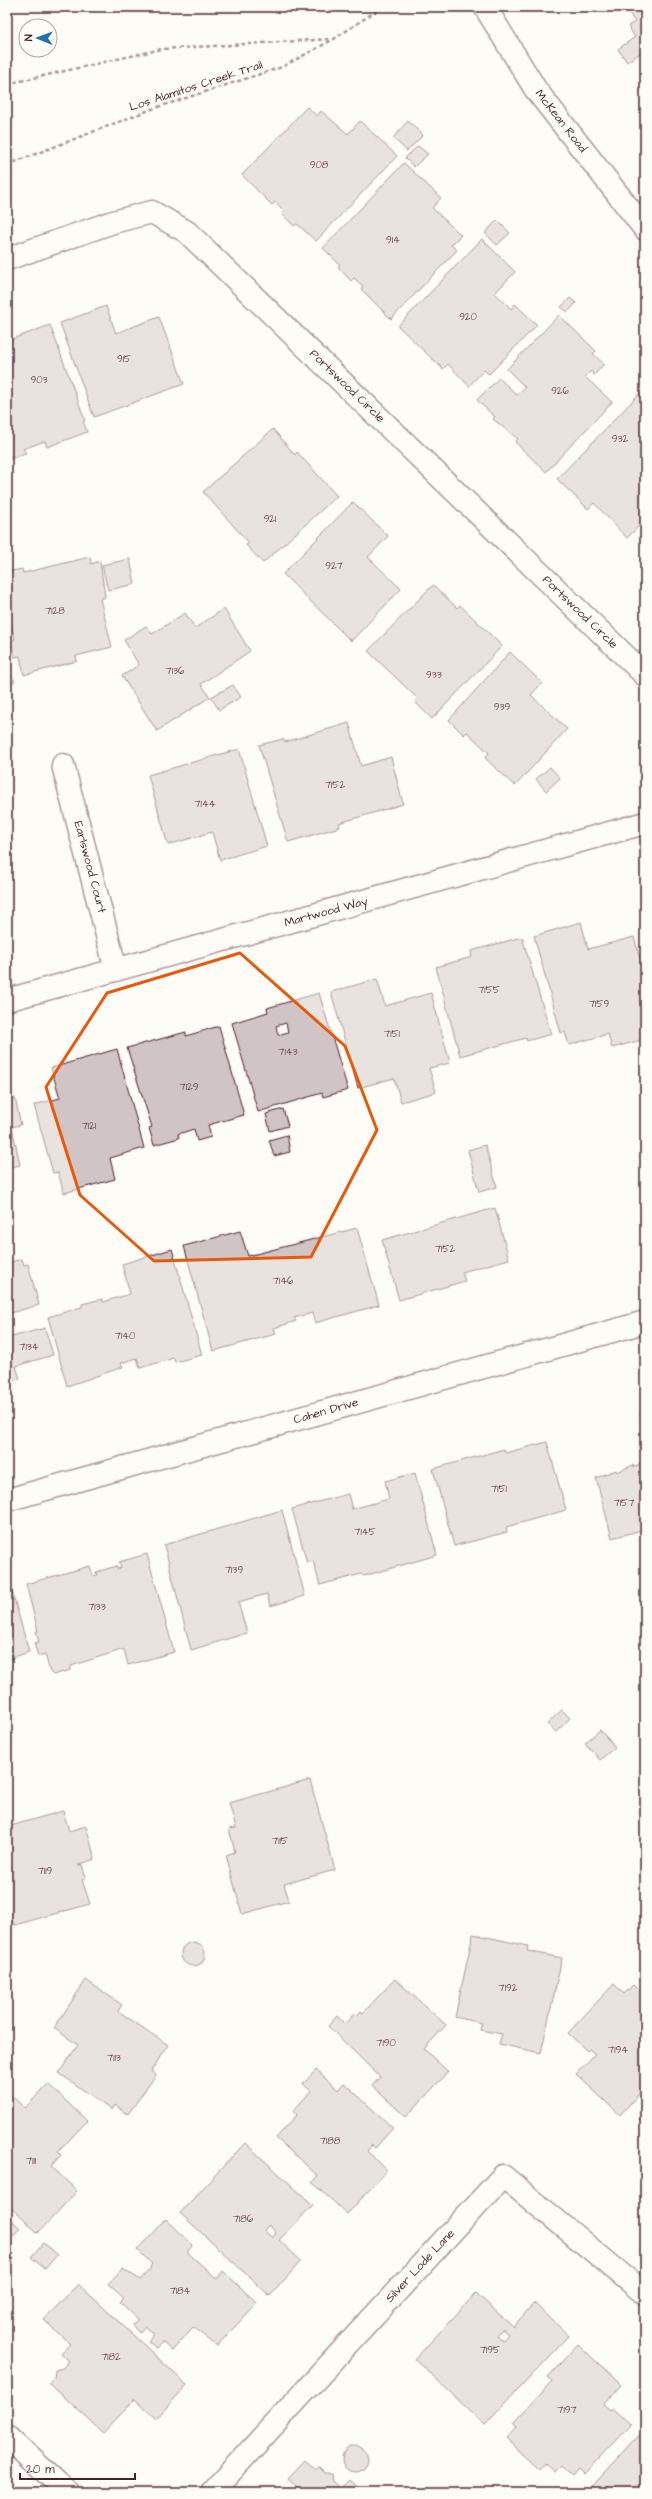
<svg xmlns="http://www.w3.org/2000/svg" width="652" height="2499" font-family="'Architects Daughter',sans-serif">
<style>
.building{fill:#d0c5c4;stroke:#4a1f2b;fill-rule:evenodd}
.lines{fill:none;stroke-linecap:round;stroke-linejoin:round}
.minor-casing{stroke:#4a1f2b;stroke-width:25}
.tertiary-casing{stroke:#4a1f2b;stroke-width:25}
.path{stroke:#4a1f2b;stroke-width:2.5;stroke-dasharray:4 3;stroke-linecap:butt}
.minor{stroke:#fdfcf7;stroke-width:22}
.tertiary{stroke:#fdfcf7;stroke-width:22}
.marked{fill:none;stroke:#e8590c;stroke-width:3;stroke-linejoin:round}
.labels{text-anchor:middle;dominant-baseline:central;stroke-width:3;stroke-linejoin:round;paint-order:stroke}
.number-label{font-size:10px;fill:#6c4851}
.street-label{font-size:12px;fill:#4a1f2b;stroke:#fdfcf7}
</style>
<rect width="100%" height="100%" fill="#fdfcf7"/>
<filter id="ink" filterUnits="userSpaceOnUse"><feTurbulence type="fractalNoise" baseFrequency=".025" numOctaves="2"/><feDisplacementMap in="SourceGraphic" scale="8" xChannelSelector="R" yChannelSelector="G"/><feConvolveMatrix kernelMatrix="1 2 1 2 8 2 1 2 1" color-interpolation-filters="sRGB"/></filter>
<g filter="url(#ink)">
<path class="building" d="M 625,7 L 645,7 L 645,50 L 627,62 L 618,49 L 635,37 L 628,26 L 635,22 Z
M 307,107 L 317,116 L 321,111 L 348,134 L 360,121 L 397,156 L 316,241 L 297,224 L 294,226 L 282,214 L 284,211 L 276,202 L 272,205 L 242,175 Z
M 408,121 L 423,135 L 407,151 L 393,138 Z
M 418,146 L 428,154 L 414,167 L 405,158 Z
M 404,163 L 441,198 L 432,208 L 461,235 L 451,245 L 457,250 L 391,319 L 361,289 L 363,286 L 354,278 L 351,281 L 338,267 L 340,265 L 323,248 Z
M 497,220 L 510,233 L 497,245 L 485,233 Z
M 482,239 L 515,272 L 495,293 L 511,309 L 515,304 L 537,325 L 489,374 L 484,370 L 469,386 L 448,364 L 443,369 L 398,326 Z
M 570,298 L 576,303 L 568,312 L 561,307 Z
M 106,306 L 116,333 L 159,317 L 184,384 L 94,417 L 60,323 Z
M 559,315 L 596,351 L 593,354 L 604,364 L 594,375 L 591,371 L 585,377 L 612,402 L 546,472 L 515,442 L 518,439 L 493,419 L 495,417 L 477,400 L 499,378 L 517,395 L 525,387 L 507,369 Z
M 50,325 L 85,420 L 83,421 L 87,432 L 47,447 L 45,441 L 23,449 L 26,453 L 7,460 L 7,341 Z
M 640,393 L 645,398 L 645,526 L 642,523 L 627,538 L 594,503 L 588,509 L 557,479 Z
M 273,429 L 295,455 L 297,452 L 337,496 L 263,563 L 246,545 L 249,543 L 203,492 Z
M 353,502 L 388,536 L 368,557 L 401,589 L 351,641 L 283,574 Z
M 90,557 L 91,564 L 100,561 L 105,597 L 100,599 L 112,647 L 76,656 L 77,661 L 24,675 L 20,656 L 14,657 L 11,641 L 15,639 L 11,624 L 7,625 L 7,572 L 22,569 L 23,573 Z
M 130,559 L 135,584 L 108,590 L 102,565 Z
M 433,585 L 457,608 L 460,605 L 502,646 L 432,719 L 414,701 L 417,698 L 368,651 Z
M 224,609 L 250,651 L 201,684 L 210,697 L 157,731 L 122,676 L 139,665 L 124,640 L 146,626 L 152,634 L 185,613 L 195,628 Z
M 510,652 L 542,683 L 531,695 L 567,729 L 515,786 L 485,758 L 489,753 L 467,732 L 464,735 L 449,720 Z
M 7,671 L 15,681 L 7,688 Z
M 233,685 L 241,697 L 219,710 L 211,697 Z
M 349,723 L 361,766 L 391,757 L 403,804 L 339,823 L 340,827 L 288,842 L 259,745 L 283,739 L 285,742 Z
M 239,749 L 267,846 L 220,860 L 212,832 L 168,845 L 148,775 Z
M 550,767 L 560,778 L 546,791 L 536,779 Z
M 581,922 L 588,949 L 634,937 L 645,976 L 645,1039 L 612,1048 L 608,1034 L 569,1045 L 565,1032 L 561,1033 L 534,936 Z
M 522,937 L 551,1034 L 527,1041 L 526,1038 L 460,1056 L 436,967 L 472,957 L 471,951 Z
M 377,979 L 385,1006 L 431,993 L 450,1063 L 429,1068 L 436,1092 L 401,1102 L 394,1078 L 358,1088 L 331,992 Z
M 319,993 L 348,1090 L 323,1097 L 322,1093 L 258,1112 L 232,1023 L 268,1012 L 267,1008 ZM 286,1023 L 288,1032 L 278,1035 L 276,1026 Z
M 219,1026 L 244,1115 L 208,1125 L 211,1137 L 197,1141 L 194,1129 L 178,1134 L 179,1138 L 154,1145 L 149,1128 L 152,1127 L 127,1048 L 186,1032 L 186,1036 Z
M 117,1049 L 144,1148 L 110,1158 L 115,1179 L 64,1193 L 58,1172 L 53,1173 L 34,1105 L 60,1098 L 51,1068 Z
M 15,1098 L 21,1125 L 12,1127 L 20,1165 L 7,1168 L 7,1099 Z
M 283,1109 L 288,1126 L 270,1131 L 266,1114 Z
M 287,1135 L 290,1152 L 274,1156 L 269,1140 Z
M 485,1145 L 497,1187 L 479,1192 L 468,1150 Z
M 495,1208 L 509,1259 L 462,1272 L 465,1281 L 399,1300 L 382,1240 Z
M 357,1228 L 379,1305 L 315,1323 L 312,1313 L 294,1318 L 296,1321 L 274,1328 L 276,1334 L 213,1351 L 184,1246 L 240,1231 L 248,1256 Z
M 172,1249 L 202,1355 L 175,1362 L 174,1358 L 140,1368 L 137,1358 L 121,1363 L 123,1367 L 67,1386 L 48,1317 L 82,1307 L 82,1304 L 102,1299 L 103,1302 L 130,1294 L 122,1264 Z
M 22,1259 L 24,1265 L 28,1264 L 39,1305 L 7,1314 L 7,1263 Z
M 45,1328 L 53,1355 L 16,1366 L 20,1379 L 7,1382 L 7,1333 L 8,1338 Z
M 645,1411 L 645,1431 L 640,1412 Z
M 547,1442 L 566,1510 L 506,1527 L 507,1532 L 454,1546 L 433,1469 L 504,1449 L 505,1453 Z
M 645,1462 L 645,1529 L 612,1538 L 596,1478 L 616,1470 L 617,1472 L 633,1465 L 634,1467 L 639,1466 L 639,1463 Z
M 415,1473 L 437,1555 L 364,1576 L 361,1574 L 320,1585 L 313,1561 L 307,1563 L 292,1509 L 348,1494 L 352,1509 L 389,1499 L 385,1481 Z
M 282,1510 L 305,1596 L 270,1606 L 267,1594 L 238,1602 L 247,1633 L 191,1650 L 164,1545 Z
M 147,1554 L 174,1652 L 128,1665 L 124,1649 L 71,1666 L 71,1670 L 53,1675 L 50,1672 L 45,1654 L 38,1656 L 34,1643 L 39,1642 L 36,1631 L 38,1631 L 26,1584 L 90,1566 L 93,1576 L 97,1575 L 96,1572 L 117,1566 L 117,1569 L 121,1568 L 119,1562 Z
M 11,1588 L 29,1652 L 8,1659 L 11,1669 L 7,1670 L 7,1589 Z
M 562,1710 L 570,1718 L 556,1732 L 547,1724 Z
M 600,1730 L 615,1747 L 600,1760 L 585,1743 Z
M 310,1780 L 335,1870 L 284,1884 L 289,1901 L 242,1914 L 226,1855 L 235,1852 L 229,1829 L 236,1828 L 229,1803 Z
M 63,1811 L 69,1831 L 86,1826 L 95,1859 L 78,1865 L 82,1865 L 86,1877 L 82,1880 L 90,1904 L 15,1925 L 10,1919 L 7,1908 L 7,1827 Z
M 473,1934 L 528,1946 L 527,1951 L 562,1958 L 541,2053 L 499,2044 L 502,2034 L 480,2030 L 482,2023 L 455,2017 Z
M181 1954a12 12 0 1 1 24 0a12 12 0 1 1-24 0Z
M 395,1979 L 446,2025 L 424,2049 L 448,2072 L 406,2117 L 372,2086 L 380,2077 L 328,2026 L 337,2016 L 345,2024 L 354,2014 L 357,2016 L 361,2011 L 363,2013 Z
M 86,1980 L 122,2005 L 118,2011 L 168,2045 L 151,2071 L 156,2075 L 128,2114 L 115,2105 L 112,2110 L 59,2073 L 78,2045 L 54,2028 Z
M 614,1984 L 624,1994 L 633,1985 L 639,1991 L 643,1987 L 645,1989 L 645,2087 L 620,2115 L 576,2074 L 595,2054 L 589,2049 L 587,2051 L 568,2033 Z
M 316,2070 L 338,2090 L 344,2083 L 393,2128 L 375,2148 L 372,2145 L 367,2151 L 387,2171 L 347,2214 L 312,2182 L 318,2176 L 276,2138 L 297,2115 L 293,2111 L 311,2091 L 303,2084 Z
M 48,2084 L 87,2121 L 58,2152 L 61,2155 L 51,2166 L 77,2191 L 38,2233 L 7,2204 L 7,2092 L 25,2108 Z
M 645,2107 L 645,2124 L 639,2119 L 642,2116 L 639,2113 Z
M 245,2143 L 313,2205 L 279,2240 L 301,2261 L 270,2296 L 180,2213 ZM 269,2225 L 276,2233 L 272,2238 L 264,2230 Z
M 7,2216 L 20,2228 L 7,2243 Z
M 166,2219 L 193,2245 L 187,2252 L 217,2279 L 223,2271 L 257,2303 L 217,2346 L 193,2327 L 172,2351 L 162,2342 L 156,2348 L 148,2341 L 154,2334 L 145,2326 L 139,2333 L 132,2325 L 138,2319 L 120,2302 L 124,2298 L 108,2284 L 123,2268 L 140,2280 L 151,2268 L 150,2267 L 152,2264 L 138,2250 Z
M 43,2243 L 57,2255 L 45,2269 L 31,2257 Z
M 78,2284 L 187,2385 L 156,2419 L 135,2399 L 103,2433 L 49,2383 L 54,2378 L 55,2370 L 63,2368 L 69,2361 L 61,2353 L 70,2344 L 44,2320 Z
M 476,2293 L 513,2327 L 534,2303 L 569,2336 L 485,2425 L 415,2359 ZM 502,2329 L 508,2334 L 503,2340 L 497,2335 Z
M 578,2344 L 621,2385 L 603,2405 L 610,2411 L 613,2409 L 630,2425 L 584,2474 L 578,2468 L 572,2475 L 561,2465 L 555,2472 L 545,2463 L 539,2470 L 506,2439 L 517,2427 L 513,2423 L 552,2381 L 548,2377 Z
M 645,2429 L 645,2492 L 587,2492 Z
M342 2459a13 13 0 1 1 26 0a13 13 0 1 1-26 0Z
M 305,2460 L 316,2470 L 318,2467 L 325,2474 L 332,2474 L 333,2481 L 341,2489 L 350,2480 L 363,2492 L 296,2492 L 299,2489 L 288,2478 Z"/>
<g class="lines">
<g class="minor-casing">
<path id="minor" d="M 7,259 L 113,222 L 152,212 L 187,232 L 645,675
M 63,765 L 116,970
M 7,1000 L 645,823
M 7,1500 L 645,1322
M 7,2436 L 67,2492
M 212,2492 L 503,2176 L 645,2294"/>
</g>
<g class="tertiary-casing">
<path id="tertiary" d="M 485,7 L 536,90 L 645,229"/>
</g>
<path class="path" d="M 7,84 L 162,49 L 331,39
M 7,165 L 152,109 L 282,67 L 334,39 L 382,7"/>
<use href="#minor" class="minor"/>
<use href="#tertiary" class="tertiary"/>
</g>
</g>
<path d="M0 0H652V2499H0ZM 240,953 L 345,1046 L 377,1130 L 311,1257 L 154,1261 L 80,1195 L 46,1087 L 107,993 Z" fill="#fdfcf7" fill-opacity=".55" fill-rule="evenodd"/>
<path class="marked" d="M 240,953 L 345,1046 L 377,1130 L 311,1257 L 154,1261 L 80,1195 L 46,1087 L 107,993 Z"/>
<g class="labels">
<g class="number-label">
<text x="319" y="165">908</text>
<text x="393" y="240">914</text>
<text x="468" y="317">920</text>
<text x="124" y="359">915</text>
<text x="39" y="380">903</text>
<text x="560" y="391">926</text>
<text x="620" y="439">932</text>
<text x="270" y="519">921</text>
<text x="334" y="566">927</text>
<text x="55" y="611">7128</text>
<text x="175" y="671">7136</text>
<text x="434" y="675">933</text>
<text x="502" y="707">939</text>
<text x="335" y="785">7152</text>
<text x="205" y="804">7144</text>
<text x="489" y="990">7155</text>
<text x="599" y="1004">7159</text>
<text x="392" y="1034">7151</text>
<text x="288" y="1052">7143</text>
<text x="189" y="1087">7129</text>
<text x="89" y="1126">7121</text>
<text x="445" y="1249">7152</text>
<text x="283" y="1281">7146</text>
<text x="125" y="1336">7140</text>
<text x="29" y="1347">7134</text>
<text x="499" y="1489">7151</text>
<text x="624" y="1503">7157</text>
<text x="365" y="1532">7145</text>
<text x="234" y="1570">7139</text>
<text x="97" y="1607">7133</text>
<text x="280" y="1841">7115</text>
<text x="45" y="1871">7119</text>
<text x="508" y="1988">7192</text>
<text x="386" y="2043">7190</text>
<text x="618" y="2050">7194</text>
<text x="114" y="2058">7113</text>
<text x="330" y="2141">7188</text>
<text x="31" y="2161">7111</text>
<text x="243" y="2219">7186</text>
<text x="180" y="2291">7184</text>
<text x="490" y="2350">7195</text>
<text x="111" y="2357">7182</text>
<text x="567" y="2410">7197</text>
</g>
<g class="street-label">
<text transform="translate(196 86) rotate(-18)">Los Alamitos Creek Trail</text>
<text transform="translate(561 121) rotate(52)">McKean Road</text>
<text transform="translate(347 386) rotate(44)">Portswood Circle</text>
<text transform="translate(580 612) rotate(44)">Portswood Circle</text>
<text transform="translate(90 867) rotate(75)">Earlswood Court</text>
<text transform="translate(326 912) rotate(-15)">Martwood Way</text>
<text transform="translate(326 1411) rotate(-16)">Cahen Drive</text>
<text transform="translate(420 2266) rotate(-47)">Silver Lode Lane</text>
</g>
</g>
<rect width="652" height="2499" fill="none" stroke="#fdfcf7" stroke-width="24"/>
<rect x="12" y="12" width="628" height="2475" fill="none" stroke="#4a1f2b" stroke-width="1.5" filter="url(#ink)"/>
<g transform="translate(38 38) rotate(271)"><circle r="19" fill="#fdfcf7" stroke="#b5a4a5"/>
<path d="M0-3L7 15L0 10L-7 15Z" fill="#1f6fb2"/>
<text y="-6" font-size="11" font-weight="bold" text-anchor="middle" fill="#4a1f2b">N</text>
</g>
<path d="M20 2473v6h115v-6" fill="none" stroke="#4a1f2b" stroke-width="2"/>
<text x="26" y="2473" font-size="12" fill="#4a1f2b" stroke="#fdfcf7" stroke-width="3" paint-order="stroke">20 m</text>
</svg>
